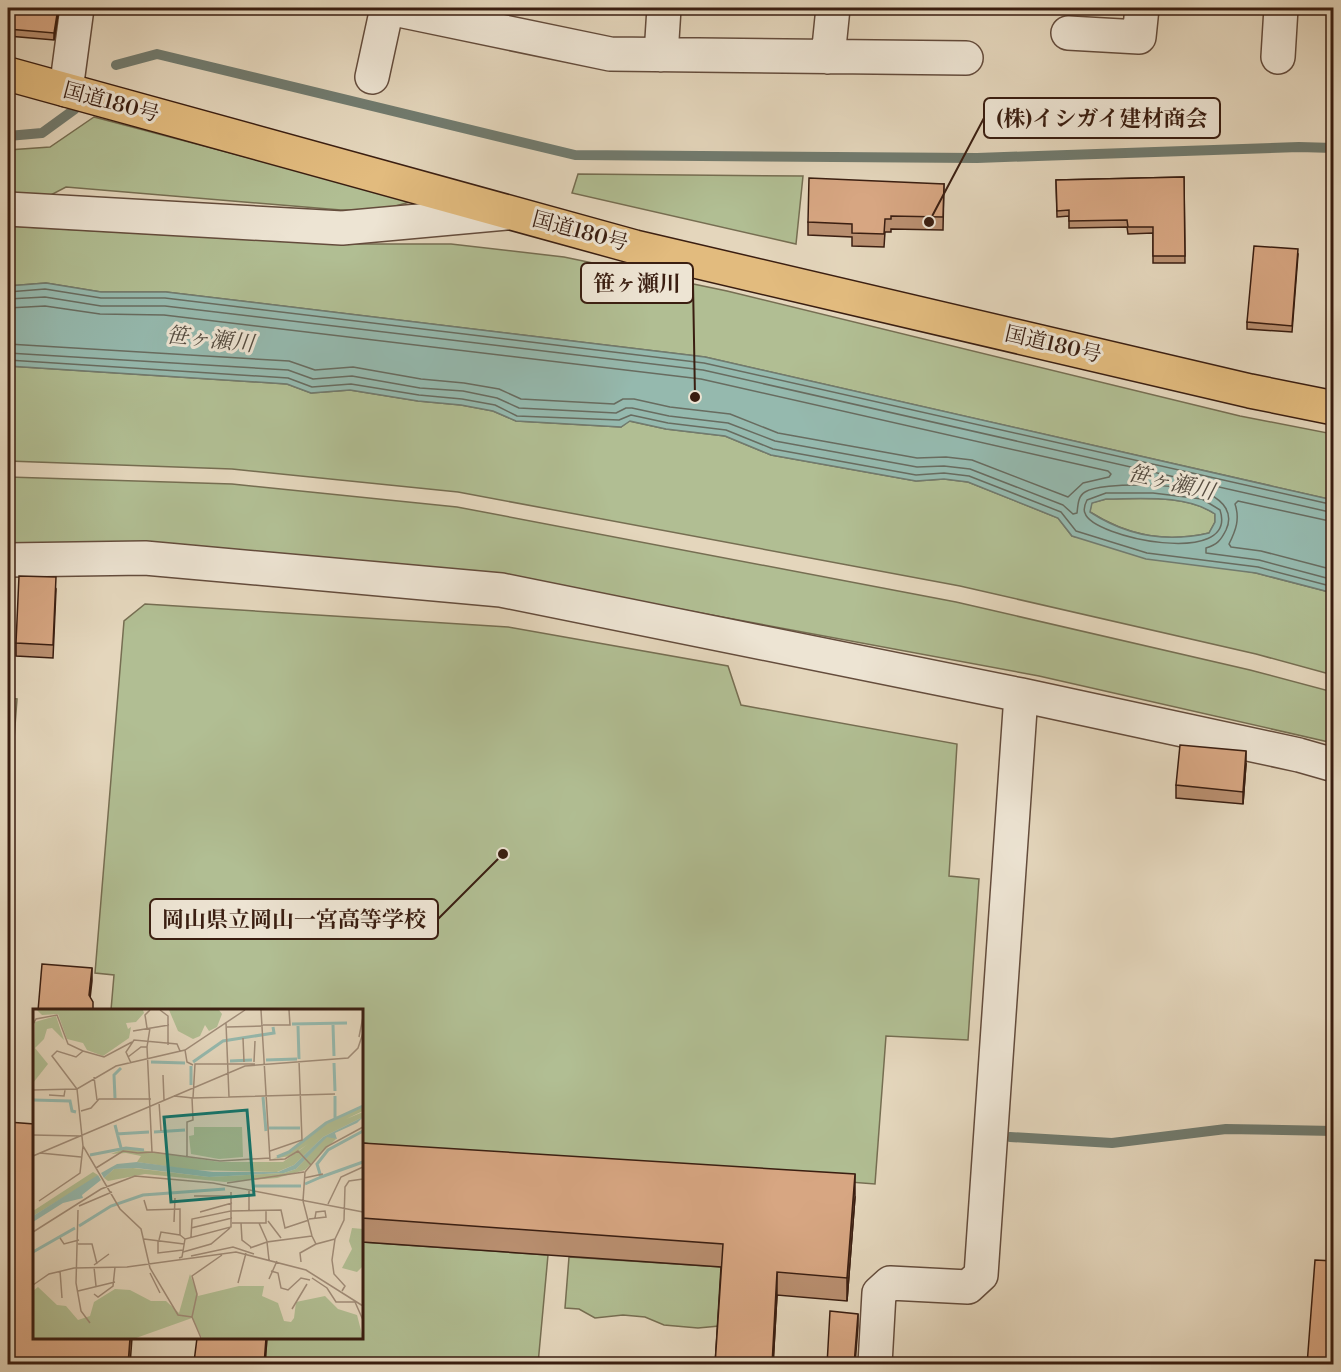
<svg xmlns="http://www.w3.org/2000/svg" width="1341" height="1372" font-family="'Libre Bodoni','Noto Serif JP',serif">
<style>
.green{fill:#b1be93;stroke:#766e52;stroke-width:1.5}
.water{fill:#95b9ae;stroke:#717b6f;stroke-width:1.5;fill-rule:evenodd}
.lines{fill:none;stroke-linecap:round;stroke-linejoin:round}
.shore{stroke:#686c60;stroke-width:1.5}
.stream{stroke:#717b6f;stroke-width:10}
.street-casing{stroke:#644c3c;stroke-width:36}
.highway-casing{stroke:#3a1e11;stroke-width:36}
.street{stroke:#ede4d3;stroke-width:33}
.highway{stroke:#e2bb7e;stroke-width:33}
.wall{fill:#b98f70;stroke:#3a1e11;stroke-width:1.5}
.shaded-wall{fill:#96745b;stroke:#3a1e11;stroke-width:1.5}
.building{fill:#d7a682;stroke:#3a1e11;stroke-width:1.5}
.labels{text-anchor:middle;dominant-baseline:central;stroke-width:6;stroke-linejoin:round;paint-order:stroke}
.street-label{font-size:21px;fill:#3a1e11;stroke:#ede4d3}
.water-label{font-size:22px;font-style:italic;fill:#554c40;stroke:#ede4d3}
.inset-river{fill:none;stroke:#95b9ae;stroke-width:3}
.inset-road{fill:none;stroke:#a08c78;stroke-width:1.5}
.view{fill:#0f766e;fill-opacity:0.15;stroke:#0f766e;stroke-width:3}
.inset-edge{fill:none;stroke:#3a1e11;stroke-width:3}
.leader{fill:none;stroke:#3a1e11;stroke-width:2}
.callout-dot{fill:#3a1e11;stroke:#ede4d3;stroke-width:2}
.callout{fill:#ede4d3;stroke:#3a1e11;stroke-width:2}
.callout-label{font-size:22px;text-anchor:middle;font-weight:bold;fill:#3a1e11}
</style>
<rect width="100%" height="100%" fill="#e4d6bc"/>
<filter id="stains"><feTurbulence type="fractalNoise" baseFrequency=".00333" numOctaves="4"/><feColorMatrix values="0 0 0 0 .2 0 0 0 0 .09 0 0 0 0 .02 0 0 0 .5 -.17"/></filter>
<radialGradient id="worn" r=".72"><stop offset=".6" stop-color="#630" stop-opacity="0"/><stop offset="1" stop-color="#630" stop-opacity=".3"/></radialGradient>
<path class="green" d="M 94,117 L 413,201 L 382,210 L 341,210 L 66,187 L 47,197 L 8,194 L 8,150 L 50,147 Z
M 578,174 L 803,176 L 796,244 L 572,193 Z
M 8,226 L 335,244 L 451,244 L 564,257 L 727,291 L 1240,416 L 1333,434 L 1333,500 L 705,357 L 166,292 L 101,292 L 46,283 L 8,286 Z
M 8,366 L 287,384 L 311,393 L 350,390 L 418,401 L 461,405 L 493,411 L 516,421 L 621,427 L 629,421 L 666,429 L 725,436 L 771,455 L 916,481 L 944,479 L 968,482 L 1058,518 L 1072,536 L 1256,573 L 1333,593 L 1333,675 L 1256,654 L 960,586 L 458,492 L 232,469 L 8,461 Z
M 8,477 L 232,484 L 457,507 L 956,602 L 1250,670 L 1333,692 L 1333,743 L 1039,676 L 502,576 L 8,544 Z
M 1106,499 C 1141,499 1185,494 1215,514 L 1215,522 L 1209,533 C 1165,543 1128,536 1090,512 L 1091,503 Z
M 145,604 L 508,627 L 728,666 L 741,705 L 957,744 L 949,876 L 979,879 L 968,1040 L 886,1036 L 875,1184 L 362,1144 L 362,1010 L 111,1010 L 114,975 L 95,973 L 124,621 Z
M 8,698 L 17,699 L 8,820 Z
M 362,1242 L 548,1255 L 538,1364 L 265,1364 L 267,1338 L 362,1338 Z
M 569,1257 L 723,1267 L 719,1326 L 698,1328 L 664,1325 L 645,1317 L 623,1315 L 595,1318 L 579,1309 L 565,1308 Z"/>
<path class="water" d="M 46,283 L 101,292 L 166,292 L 705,357 L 1333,500 L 1333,593 L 1256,573 L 1146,559 L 1072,536 L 1058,518 L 968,482 L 944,479 L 916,481 L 771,455 L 725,436 L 666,429 L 630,421 L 621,427 L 516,421 L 493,411 L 461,405 L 418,401 L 350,390 L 311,393 L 287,384 L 8,366 L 8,286 ZM 1106,499 C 1141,499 1185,494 1215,514 L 1215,522 L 1209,533 C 1166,543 1127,536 1090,512 L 1092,503 Z"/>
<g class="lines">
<path class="shore" d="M 8,292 L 45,289 L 101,298 L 165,298 L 704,363 L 1334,505
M 8,299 L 45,297 L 101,306 L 165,306 L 703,370 L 1334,513
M 8,308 L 45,306 L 100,314 L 164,315 L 701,379 L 1108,471 L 1111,474 L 1109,477 L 1083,483 L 1068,497 L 972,460 L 946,457 L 917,458 L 778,433 L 730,414 L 670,407 L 634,399 L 623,399 L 614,404 L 521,399 L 499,389 L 464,383 L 421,379 L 353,367 L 315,370 L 289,361 L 8,344
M 8,353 L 288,370 L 313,379 L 352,376 L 420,388 L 463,391 L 497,398 L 519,408 L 616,413 L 626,408 L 632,408 L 669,416 L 728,423 L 775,441 L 917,467 L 944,466 L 970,469 L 1063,505 L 1073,514 L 1077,513 C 1078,505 1078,496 1085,492 C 1102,481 1190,484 1209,494 C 1223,501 1234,513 1226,530 C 1221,540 1217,545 1206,548 L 1206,553 L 1259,560 L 1334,580
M 8,360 L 288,378 L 312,387 L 351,384 L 419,395 L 462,399 L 495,405 L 517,416 L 619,420 L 631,415 L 668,423 L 726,430 L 773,449 L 916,475 L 944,473 L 969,476 L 1061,512 L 1076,531 L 1147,553 L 1258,567 L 1334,587
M 1106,493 L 1153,493 L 1202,499 L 1220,510 C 1239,568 1092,538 1085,513 C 1083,509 1085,504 1087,500 Z
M 1334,522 L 1238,501 L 1235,504 C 1240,519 1236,530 1229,544 L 1231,547 L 1261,551 L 1334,570"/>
<path class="stream" d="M 116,65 L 157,54 L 575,155 L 977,158 L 1299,147 L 1334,148
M 8,136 L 42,133 L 75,109
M 1010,1137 L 1112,1143 L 1226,1129 L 1334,1131"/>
<g class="street-casing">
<path id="street" d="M 389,8 L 610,54 L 966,58
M 1068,33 L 1139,37 L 1142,8
M 661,55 L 664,8
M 828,57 L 833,8
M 1278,57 L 1281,8
M 372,77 L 387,8
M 66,90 L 77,8
M 8,209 L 342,228 L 506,213
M 8,560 L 145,558 L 501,590 L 1021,695 L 1299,755 L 1334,765
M 875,1364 L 879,1293 L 890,1283 L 968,1287 L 981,1275 L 1021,695"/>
</g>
<g class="highway-casing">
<path id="highway" d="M 8,74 L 635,247 L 1250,391 L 1334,408"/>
</g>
<use href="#street" class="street"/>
<use href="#highway" class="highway"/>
</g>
<path class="wall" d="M 8,8 L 59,8 L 54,40 L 8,36 Z
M 1184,177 L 1185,263 L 1153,263 L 1153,233 L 1128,234 L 1127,227 L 1069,228 L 1069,216 L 1057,217 L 1056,180 Z
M 944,184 L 943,230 L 891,229 L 891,232 L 885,232 L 884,247 L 852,246 L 852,237 L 808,235 L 808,222 Z
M 1298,255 L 1292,332 L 1247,329 L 1247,322 Z
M 56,590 L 53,658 L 16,656 L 16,643 Z
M 1246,764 L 1243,804 L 1176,798 L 1176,785 Z
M 362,1143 L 855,1197 L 847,1301 L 777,1295 L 773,1365 L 715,1365 L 721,1267 L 362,1242 Z"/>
<path class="shaded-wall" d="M 58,8 L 59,8 L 54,40 L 54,33 Z
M 1246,751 L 1246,764 L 1243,804 L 1243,792 Z
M 92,968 L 92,981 L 89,1008 L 89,995 Z
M 855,1174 L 855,1197 L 847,1301 L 847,1278 Z
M 777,1272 L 777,1295 L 773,1365 L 772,1365 Z
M 858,1314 L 858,1326 L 855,1365 L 854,1365 Z
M 130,1338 L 132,1338 L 130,1365 L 128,1365 Z
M 266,1338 L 267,1338 L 265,1365 L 264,1365 Z"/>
<path class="building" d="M 8,8 L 58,8 L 54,33 L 8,29 Z
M 1184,177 L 1185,256 L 1153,256 L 1153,227 L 1128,227 L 1127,220 L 1069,221 L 1069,210 L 1057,211 L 1056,180 Z
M 809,178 L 944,184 L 943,217 L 891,216 L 891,219 L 885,219 L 884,234 L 852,233 L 852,224 L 808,222 Z
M 1254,246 L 1298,249 L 1292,326 L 1247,322 Z
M 19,576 L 56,577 L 53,645 L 16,643 Z
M 1180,745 L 1246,751 L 1243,792 L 1176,785 Z
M 42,964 L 92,968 L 89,995 L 93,1002 L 93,1011 L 38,1011 Z
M 34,1053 L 34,1073 L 33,1073 Z
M 8,1122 L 34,1124 L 34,1338 L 130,1338 L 128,1365 L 8,1365 Z
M 362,1143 L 855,1174 L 847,1278 L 777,1272 L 772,1365 L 715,1365 L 723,1244 L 362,1218 Z
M 1315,1260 L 1334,1261 L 1334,1365 L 1307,1365 Z
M 830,1311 L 858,1314 L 854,1365 L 827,1365 Z
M 197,1338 L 266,1338 L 264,1365 L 188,1365 L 189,1361 L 194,1362 Z"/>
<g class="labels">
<g class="street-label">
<text transform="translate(111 103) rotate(15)">国道180号</text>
<text transform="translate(580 232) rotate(15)">国道180号</text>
<text transform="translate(1053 345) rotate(13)">国道180号</text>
</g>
<g class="water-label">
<text transform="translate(210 340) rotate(6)">笹ヶ瀬川</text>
<text transform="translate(1171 483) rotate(13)">笹ヶ瀬川</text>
</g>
</g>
<g transform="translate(33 1009)">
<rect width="330" height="330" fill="#e4d6bc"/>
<path d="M 4,1 L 110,1 L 111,4 L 103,13 L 93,14 L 95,20 L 98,18 L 96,29 L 70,47 L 54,41 L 50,34 L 34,30 L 25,5 L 9,6 ZM 136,1 L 186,1 L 189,5 L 184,18 L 176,22 L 172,16 L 167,27 L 160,30 L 145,22 ZM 23,7 L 31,31 L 19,19 L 14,20 L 11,30 L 2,39 L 15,55 L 0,74 L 2,13 ZM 330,97 L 330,102 L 313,110 L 330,103 L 330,108 L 290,128 L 261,156 L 244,163 L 159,161 L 104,153 L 108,147 L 93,144 L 78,145 L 93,139 L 187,153 L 250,153 L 275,135 L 257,147 L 239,150 L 256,144 L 293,115 ZM 161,118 L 209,118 L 210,148 L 186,150 L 158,145 L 156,127 L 161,126 ZM 300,126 L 303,130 L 272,161 L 244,169 L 192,173 L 112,165 L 75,172 L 71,169 L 81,160 L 100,159 L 176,168 L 251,164 L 263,160 L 293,128 ZM 60,163 L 65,166 L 62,169 L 0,207 L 0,202 ZM 319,219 L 330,220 L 330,257 L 324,263 L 309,259 L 319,240 L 316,232 ZM 157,265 L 165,287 L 206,277 L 231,277 L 229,287 L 245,294 L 251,312 L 258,313 L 261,309 L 263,293 L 292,287 L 305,300 L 324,306 L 330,329 L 169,329 L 159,309 L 103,329 L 0,329 L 0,282 L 5,278 L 24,296 L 33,297 L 45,311 L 57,307 L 61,293 L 82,280 L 97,281 L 118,292 L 133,292 L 146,304 Z" fill="#b1be93"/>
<path d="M 330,108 L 324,114 L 302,124 L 304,130 L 294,128 L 263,160 L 251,164 L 176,168 L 103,159 L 81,160 L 71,169 L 68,164 L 84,155 L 104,153 L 180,163 L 245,163 L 261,156 L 290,128 ZM 65,166 L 68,171 L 49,186 L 50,189 L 30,194 L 0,213 L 0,207 Z" fill="#95b9ae"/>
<path class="inset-river" d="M 259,15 L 314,14M 300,16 L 301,47M 265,17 L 266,50M 233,51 L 264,50M 197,52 L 219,51M 118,53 L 152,54M 160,53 L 190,32 L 241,24 L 240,18M 301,54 L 302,82M 158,57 L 158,76M 230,88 L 233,122M 82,89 L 81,66 L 88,59M 0,91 L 37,92 L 39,102 L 43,103M 302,109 L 302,87M 82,116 L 88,139M 236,119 L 267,119M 121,123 L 152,121M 83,125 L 116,123M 57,146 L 93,139 L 111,141M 244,148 L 256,143 L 293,114 L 330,97M 288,168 L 330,153M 272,175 L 288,168 L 284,155 L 295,141 L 330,122M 220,177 L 268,177M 46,217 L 78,197 L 110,186 L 192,180M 0,243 L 42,219"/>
<path class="inset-road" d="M 127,1 L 135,7 L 135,36M 228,1 L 237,151 L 252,150 L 265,142 L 278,156M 193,14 L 196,88M 0,15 L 3,10 L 24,6 L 35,35 L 50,42 L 43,48 L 24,42 L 19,47 L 44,80 L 50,137 L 87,200 L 108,220 L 117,259 L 145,306 L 159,308M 230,16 L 257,16 L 256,1M 194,18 L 230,17M 114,19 L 112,6 L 117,1M 100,22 L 136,16M 326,28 L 330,8M 210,29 L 211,53M 152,41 L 154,53 L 160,56M 50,42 L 71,48 L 99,33M 95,48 L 108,38 L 114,38M 221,53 L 222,32M 98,54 L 93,43 L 101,31 L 144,35 L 147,42M 222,55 L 162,55 L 160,89 L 302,85M 130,66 L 131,91M 61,68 L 64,91M 0,81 L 44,80 L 83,57 L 152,41 L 212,1M 16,86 L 31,87 L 32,81M 141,87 L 160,89M 126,93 L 128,122M 48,102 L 58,99 L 66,90 L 118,90M 0,126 L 47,127M 237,142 L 269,131 L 266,52M 119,143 L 187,152 L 237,149M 7,144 L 48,148M 105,144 L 119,143 L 114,38 L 117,19M 0,147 L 212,57 L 315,49 L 325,39 L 330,24M 154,148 L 154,113 L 160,111 L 159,89M 63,159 L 90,142 L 105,144M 271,169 L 290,165M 194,174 L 271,163M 161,187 L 197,187M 111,191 L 114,201 L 147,200 L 147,226 L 152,230M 6,192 L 47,164 L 50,137M 295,195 L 308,168 L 330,158M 46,197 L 79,183M 45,201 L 43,274 L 48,302 L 57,314M 216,201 L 216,181M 167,203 L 199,194M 276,210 L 293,208 L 292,202 L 283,203 L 282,209M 235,212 L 248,229M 141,213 L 142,189M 199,214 L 233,214 L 233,202M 208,214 L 209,231 L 218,238M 226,214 L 234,232M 158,219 L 199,209M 0,223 L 68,180 L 102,167 L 180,174 L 330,203M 158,228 L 159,210 L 198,202 L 198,183M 27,229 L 31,235 L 46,231M 111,230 L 151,235M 302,230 L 283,235 L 279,227 L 270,192 L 272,163 L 293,138 L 330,118M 125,231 L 125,244 L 150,241M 126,231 L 128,223 L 147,226M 45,235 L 59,235 L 64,255M 217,239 L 234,233M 150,243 L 178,235 L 197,219M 158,247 L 200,238 L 221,245M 146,249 L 149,248 L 152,230 L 198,218 L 198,202 L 248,201 L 252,219 L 276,211M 236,251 L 234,233 L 279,227M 268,253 L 267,244 L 283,235M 61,256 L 76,245M 61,258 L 63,277M 27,262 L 29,289M 238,262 L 245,264 L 248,279 L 255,281 L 268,269 L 277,271M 117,264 L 127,284M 279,269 L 294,279 L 303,293 L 322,293 L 330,311M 236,270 L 244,252M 205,274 L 213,244M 0,276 L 16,265 L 41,259 L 94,258 L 203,243 L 273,261 L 330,297M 45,282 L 82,273M 309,282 L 312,277 L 301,265 L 299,251 L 302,230 L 311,211 L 312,178 L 316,172 L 330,170M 61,285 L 65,288 L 80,277 L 82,258M 259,300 L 274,275M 168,329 L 159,308 L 164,285 L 159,267 L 189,246"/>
<path class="view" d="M 214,101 L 221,186 L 138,193 L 131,108 Z"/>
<rect width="330" height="330" class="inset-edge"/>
</g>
<path class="leader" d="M929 222L984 118M695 397L693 283M503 854L438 919"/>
<g class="callout-dot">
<circle cx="929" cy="222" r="6"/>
<circle cx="695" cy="397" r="6"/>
<circle cx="503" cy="854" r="6"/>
</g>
<g class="callout">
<rect x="984" y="98" width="236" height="40" rx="6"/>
<rect x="581" y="263" width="112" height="40" rx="6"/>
<rect x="150" y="899" width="288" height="40" rx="6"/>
</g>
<g class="callout-label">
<text x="1102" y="126">(株)イシガイ建材商会</text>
<text x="637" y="291">笹ヶ瀬川</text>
<text x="294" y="927">岡山県立岡山一宮高等学校</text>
</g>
<rect width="1341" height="1372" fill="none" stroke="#e4d6bc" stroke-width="30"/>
<rect x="9" y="9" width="1323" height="1354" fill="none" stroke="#3a1e11" stroke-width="3"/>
<rect x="15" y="15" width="1311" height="1342" fill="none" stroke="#3a1e11" stroke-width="1.5"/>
<rect width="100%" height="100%" filter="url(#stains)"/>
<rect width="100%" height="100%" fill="url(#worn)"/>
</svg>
